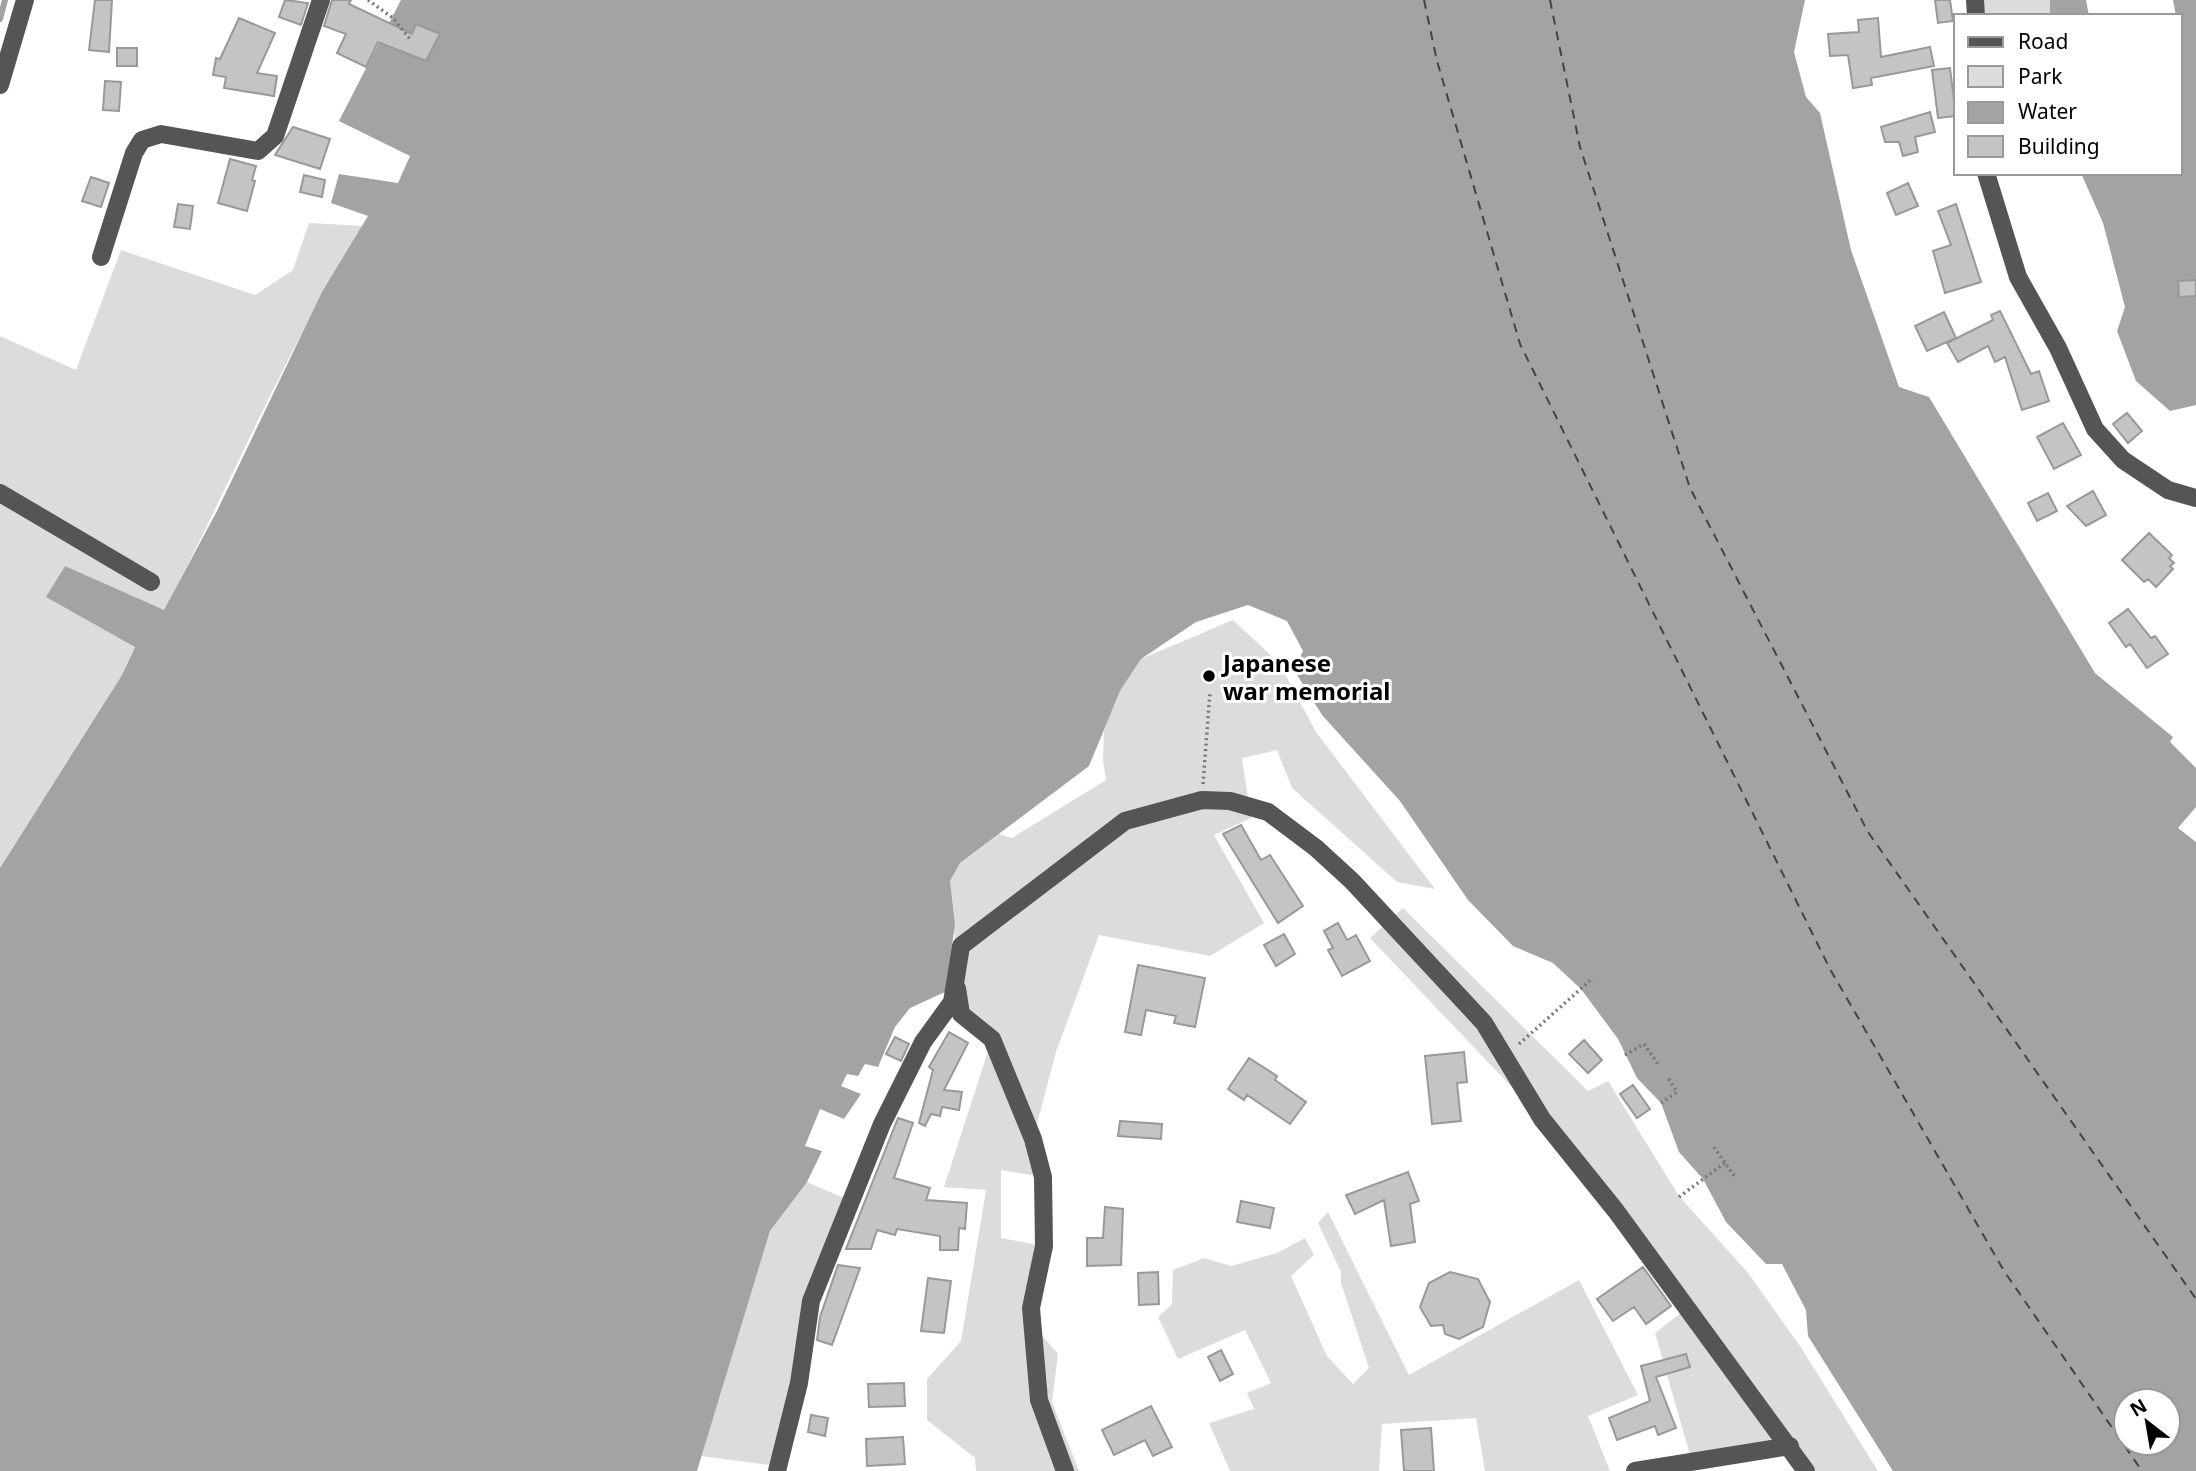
<svg xmlns="http://www.w3.org/2000/svg" width="2196" height="1471" font-family="'Noto Sans',sans-serif">
<style>
.green{fill:#dcdcdc}
.water{fill:#a3a3a3;fill-rule:evenodd}
.lines{fill:none;stroke-linecap:round;stroke-linejoin:round}
.stream{stroke:#a3a3a3;stroke-width:6}
.ferry{stroke:#444;stroke-width:2;stroke-dasharray:9 7;stroke-linecap:butt}
.building{fill:#c4c4c4;stroke:#999;stroke-width:2}
.path{stroke:#777;stroke-width:3.5;stroke-dasharray:2 3.5;stroke-linecap:butt}
.minor{stroke:#555;stroke-width:18}
.poi-dot{fill:#000;stroke:#fff;stroke-width:2.5}
.labels{text-anchor:middle;dominant-baseline:central;stroke-width:6;stroke-linejoin:round;paint-order:stroke}
.poi-label{font-size:24px;font-weight:bold;fill:#000;stroke:#fff;text-anchor:start}
</style>
<rect width="100%" height="100%" fill="#fff"/>
<path class="green" d="M 1975,0 L 2050,0 L 2050,16 L 1976,16 Z
M 309,223 L 363,226 C 287,348 231,483 164,611 L 65,566 L 47,597 L 135,646 L 122,675 L 0,868 L 0,336 L 76,370 L 121,250 L 255,295 L 293,270 Z
M 1233,620 L 1279,663 L 1316,732 L 1435,889 L 1397,882 L 1292,788 L 1277,750 L 1242,758 L 1251,818 L 1214,835 L 1264,923 L 1210,956 L 1099,935 L 1056,1052 L 1033,1139 L 1043,1177 L 1001,1170 L 1001,1238 L 1044,1246 L 1033,1325 L 1058,1354 L 1052,1402 L 1079,1471 L 976,1471 L 975,1458 L 927,1420 L 927,1379 L 961,1341 L 986,1190 L 944,1187 L 992,1039 L 961,1014 L 950,881 L 960,863 L 999,834 L 1012,838 L 1106,780 L 1103,760 L 1104,729 L 1120,691 L 1141,659 Z
M 1403,908 L 1588,1091 L 1608,1081 L 1679,1196 L 1748,1273 L 1802,1349 L 1878,1471 L 1806,1471 L 1790,1446 L 1692,1462 L 1655,1333 L 1687,1308 L 1542,1119 L 1370,938 Z
M 807,1182 L 853,1202 L 811,1301 L 777,1466 L 701,1456 L 770,1231 Z
M 1328,1212 L 1409,1375 L 1579,1280 L 1638,1395 L 1588,1416 L 1610,1471 L 1485,1471 L 1476,1418 L 1382,1424 L 1379,1471 L 1230,1471 L 1209,1423 L 1254,1409 L 1247,1393 L 1271,1383 L 1245,1330 L 1178,1359 L 1158,1317 L 1172,1304 L 1173,1270 L 1204,1258 L 1231,1266 L 1277,1253 L 1305,1238 L 1314,1255 L 1291,1276 L 1327,1356 L 1353,1384 L 1369,1368 L 1341,1283 L 1341,1272 L 1318,1223 Z"/>
<path class="water" d="M 401,0 L 1805,0 L 1794,52 L 1806,97 L 1820,113 L 1851,250 L 1899,387 L 1929,397 L 2095,673 L 2173,737 L 2170,742 L 2196,768 L 2196,807 L 2178,828 L 2196,842 L 2196,1471 L 1893,1471 L 1808,1336 L 1806,1310 L 1782,1264 L 1766,1264 L 1726,1222 L 1703,1179 L 1679,1152 L 1661,1103 L 1637,1078 L 1618,1039 L 1581,989 L 1553,963 L 1513,946 L 1468,900 L 1400,801 L 1322,715 L 1294,670 L 1303,651 L 1287,621 L 1248,605 L 1196,622 L 1141,659 L 1120,691 L 1089,766 L 960,863 L 950,881 L 955,925 L 945,992 L 910,1008 L 895,1027 L 878,1067 L 865,1064 L 858,1076 L 847,1074 L 841,1086 L 861,1094 L 844,1119 L 820,1109 L 805,1146 L 822,1151 L 807,1182 L 770,1231 L 697,1471 L 0,1471 L 0,868 L 122,675 L 135,647 L 46,597 L 65,566 L 164,610 L 217,511 L 322,292 L 368,216 L 331,203 L 339,174 L 398,183 L 410,156 L 339,121 ZM 2126,1401 L 2168,1401 L 2168,1443 L 2126,1443 Z
M 2050,0 L 2086,0 L 2089,16 L 2050,16 Z
M 2173,0 L 2196,0 L 2196,405 L 2170,411 L 2136,381 L 2117,331 L 2125,307 L 2103,223 L 2081,173 L 2180,173 L 2180,16 L 2176,16 Z"/>
<g class="lines">
<path class="stream" d="M 0,19 L 5,0"/>
<path class="ferry" d="M 1424,0 L 1437,61 L 1520,344 L 1830,969 L 2004,1271 L 2142,1471
M 1550,0 L 1580,147 L 1690,488 L 1868,832 L 2196,1299"/>
</g>
<path class="building" d="M 95,0 L 112,0 L 109,52 L 89,50 Z
M 285,0 L 308,3 L 301,25 L 279,17 Z
M 332,0 L 351,0 L 349,4 L 412,34 L 416,24 L 440,34 L 426,61 L 378,42 L 366,67 L 337,53 L 346,34 L 324,26 Z
M 1935,0 L 1950,0 L 1953,21 L 1938,23 Z
M 239,18 L 275,33 L 257,73 L 277,76 L 274,96 L 224,88 L 226,77 L 213,75 L 216,58 L 220,59 Z
M 1878,18 L 1881,57 L 1930,47 L 1934,66 L 1871,78 L 1872,85 L 1853,88 L 1848,55 L 1830,56 L 1828,34 L 1859,32 L 1858,20 Z
M 117,48 L 137,48 L 137,66 L 117,66 Z
M 1950,68 L 1956,116 L 1938,118 L 1932,70 Z
M 105,81 L 121,82 L 119,111 L 103,110 Z
M 1930,112 L 1935,132 L 1915,137 L 1918,152 L 1903,156 L 1899,142 L 1885,142 L 1881,127 Z
M 293,127 L 330,139 L 320,169 L 275,155 Z
M 230,159 L 256,166 L 252,180 L 255,181 L 247,211 L 218,203 Z
M 304,175 L 325,180 L 322,197 L 300,192 Z
M 91,177 L 109,183 L 101,207 L 82,201 Z
M 1908,183 L 1918,206 L 1896,215 L 1887,193 Z
M 178,204 L 193,206 L 190,229 L 174,227 Z
M 1956,204 L 1981,282 L 1945,293 L 1933,251 L 1951,245 L 1938,211 Z
M 2196,280 L 2196,296 L 2179,297 L 2178,281 Z
M 2000,311 L 2031,374 L 2039,371 L 2049,401 L 2022,410 L 2005,357 L 1995,362 L 1988,346 L 1958,362 L 1947,343 L 1993,320 L 1991,315 Z
M 1944,312 L 1956,338 L 1927,351 L 1915,326 Z
M 2127,413 L 2142,431 L 2128,443 L 2113,424 Z
M 2063,423 L 2081,455 L 2054,469 L 2037,437 Z
M 2093,491 L 2106,515 L 2086,526 L 2067,506 Z
M 2048,493 L 2057,511 L 2037,521 L 2028,503 Z
M 2149,533 L 2172,555 L 2169,558 L 2174,563 L 2170,566 L 2173,569 L 2156,587 L 2148,579 L 2144,582 L 2122,560 Z
M 2128,609 L 2151,638 L 2155,636 L 2168,654 L 2147,668 L 2130,644 L 2126,647 L 2109,623 Z
M 1241,825 L 1261,860 L 1270,855 L 1303,906 L 1278,923 L 1223,834 Z
M 1338,923 L 1347,940 L 1356,935 L 1370,961 L 1342,976 L 1328,950 L 1333,948 L 1324,931 Z
M 1284,934 L 1295,954 L 1276,966 L 1264,945 Z
M 1138,965 L 1205,978 L 1195,1027 L 1174,1023 L 1176,1016 L 1146,1010 L 1141,1035 L 1125,1032 Z
M 949,1032 L 968,1043 L 944,1090 L 962,1092 L 959,1110 L 942,1107 L 940,1116 L 931,1114 L 925,1126 L 919,1123 L 933,1070 L 929,1067 Z
M 895,1037 L 909,1044 L 901,1061 L 886,1054 Z
M 1584,1040 L 1602,1060 L 1588,1073 L 1569,1054 Z
M 1464,1052 L 1467,1082 L 1457,1083 L 1461,1121 L 1432,1124 L 1425,1056 Z
M 1249,1058 L 1277,1076 L 1275,1080 L 1306,1102 L 1290,1124 L 1247,1095 L 1244,1100 L 1228,1089 Z
M 1633,1085 L 1650,1109 L 1637,1118 L 1620,1094 Z
M 898,1118 L 913,1123 L 894,1178 L 930,1188 L 926,1200 L 967,1203 L 965,1229 L 959,1228 L 958,1250 L 940,1250 L 940,1236 L 897,1229 L 895,1235 L 877,1230 L 871,1249 L 846,1249 Z
M 1120,1121 L 1162,1124 L 1161,1139 L 1118,1136 Z
M 1408,1172 L 1419,1201 L 1410,1204 L 1415,1242 L 1391,1246 L 1384,1200 L 1355,1214 L 1346,1195 Z
M 1241,1201 L 1274,1208 L 1270,1228 L 1237,1222 Z
M 1105,1207 L 1123,1209 L 1121,1265 L 1087,1266 L 1087,1238 L 1103,1238 Z
M 838,1265 L 860,1268 L 832,1345 L 817,1340 L 820,1317 Z
M 1643,1267 L 1671,1306 L 1646,1324 L 1634,1307 L 1613,1321 L 1597,1299 Z
M 1158,1272 L 1159,1304 L 1139,1305 L 1138,1273 Z
M 1450,1272 L 1478,1279 L 1490,1302 L 1483,1327 L 1459,1339 L 1445,1334 L 1443,1325 L 1431,1326 L 1420,1307 L 1429,1283 Z
M 928,1278 L 951,1281 L 944,1333 L 921,1331 Z
M 1221,1350 L 1233,1374 L 1220,1381 L 1208,1357 Z
M 1686,1354 L 1690,1367 L 1656,1377 L 1676,1428 L 1658,1435 L 1655,1426 L 1617,1440 L 1609,1418 L 1650,1401 L 1641,1366 Z
M 904,1383 L 905,1406 L 869,1407 L 868,1384 Z
M 1151,1406 L 1172,1447 L 1153,1456 L 1145,1440 L 1114,1455 L 1102,1430 Z
M 811,1415 L 828,1418 L 825,1436 L 808,1432 Z
M 1431,1428 L 1434,1471 L 1404,1471 L 1401,1430 Z
M 903,1437 L 905,1464 L 867,1466 L 866,1439 Z"/>
<g class="lines">
<path class="path" d="M 368,0 L 393,18 L 410,39
M 1203,784 L 1210,692
M 1519,1044 L 1593,978
M 1625,1055 L 1644,1044 L 1658,1064
M 1661,1103 L 1677,1092 L 1667,1076
M 1714,1147 L 1735,1177
M 1679,1197 L 1725,1163"/>
<path class="minor" d="M 1975,0 L 1976,16
M 0,85 L 25,0
M 1986,173 L 2018,277 L 2058,348 L 2095,429 L 2123,460 L 2168,490 L 2196,498
M 101,257 L 134,153 L 142,140 L 161,134 L 258,151 L 275,136 L 321,0
M 0,493 L 151,582
M 957,988 L 961,1014 L 992,1039 L 1033,1139 L 1043,1177 L 1044,1246 L 1031,1308 L 1039,1400 L 1065,1471
M 777,1471 L 799,1383 L 811,1301 L 882,1124 L 923,1042 L 952,1002 L 961,946 L 1125,821 L 1202,800 L 1230,801 L 1268,812 L 1316,848 L 1352,881 L 1484,1023 L 1542,1119 L 1616,1211 L 1806,1471
M 1635,1471 L 1790,1446"/>
</g>
<circle class="poi-dot" cx="1209" cy="676" r="7"/>
<g class="labels">
<g class="poi-label">
<text x="1223" y="662">Japanese<tspan x="1223" dy="28">war memorial</tspan></text>
</g>
</g>
<rect x="1954" y="14" width="228" height="161" fill="#ffffff" stroke="#999999" stroke-width="2"/>
<rect x="1968" y="37" width="35" height="10" fill="#555555" stroke="#999999" stroke-width="2"/>
<text x="2018" y="49" font-size="21" fill="#000000">Road</text>
<rect x="1968" y="66" width="35" height="21" fill="#dcdcdc" stroke="#999999" stroke-width="2"/>
<text x="2018" y="84" font-size="21" fill="#000000">Park</text>
<rect x="1968" y="102" width="35" height="21" fill="#a3a3a3" stroke="#999999" stroke-width="2"/>
<text x="2018" y="119" font-size="21" fill="#000000">Water</text>
<rect x="1968" y="136" width="35" height="21" fill="#c4c4c4" stroke="#999999" stroke-width="2"/>
<text x="2018" y="154" font-size="21" fill="#000000">Building</text>
<g transform="translate(2147 1422) rotate(329)"><circle r="33" fill="#ffffff" stroke="#999999" stroke-width="2"/>
<path d="M0-5L12 26L0 18L-12 26Z" fill="#000000"/>
<text y="-10" font-size="19" font-weight="bold" text-anchor="middle" fill="#000000">N</text>
</g>
</svg>
